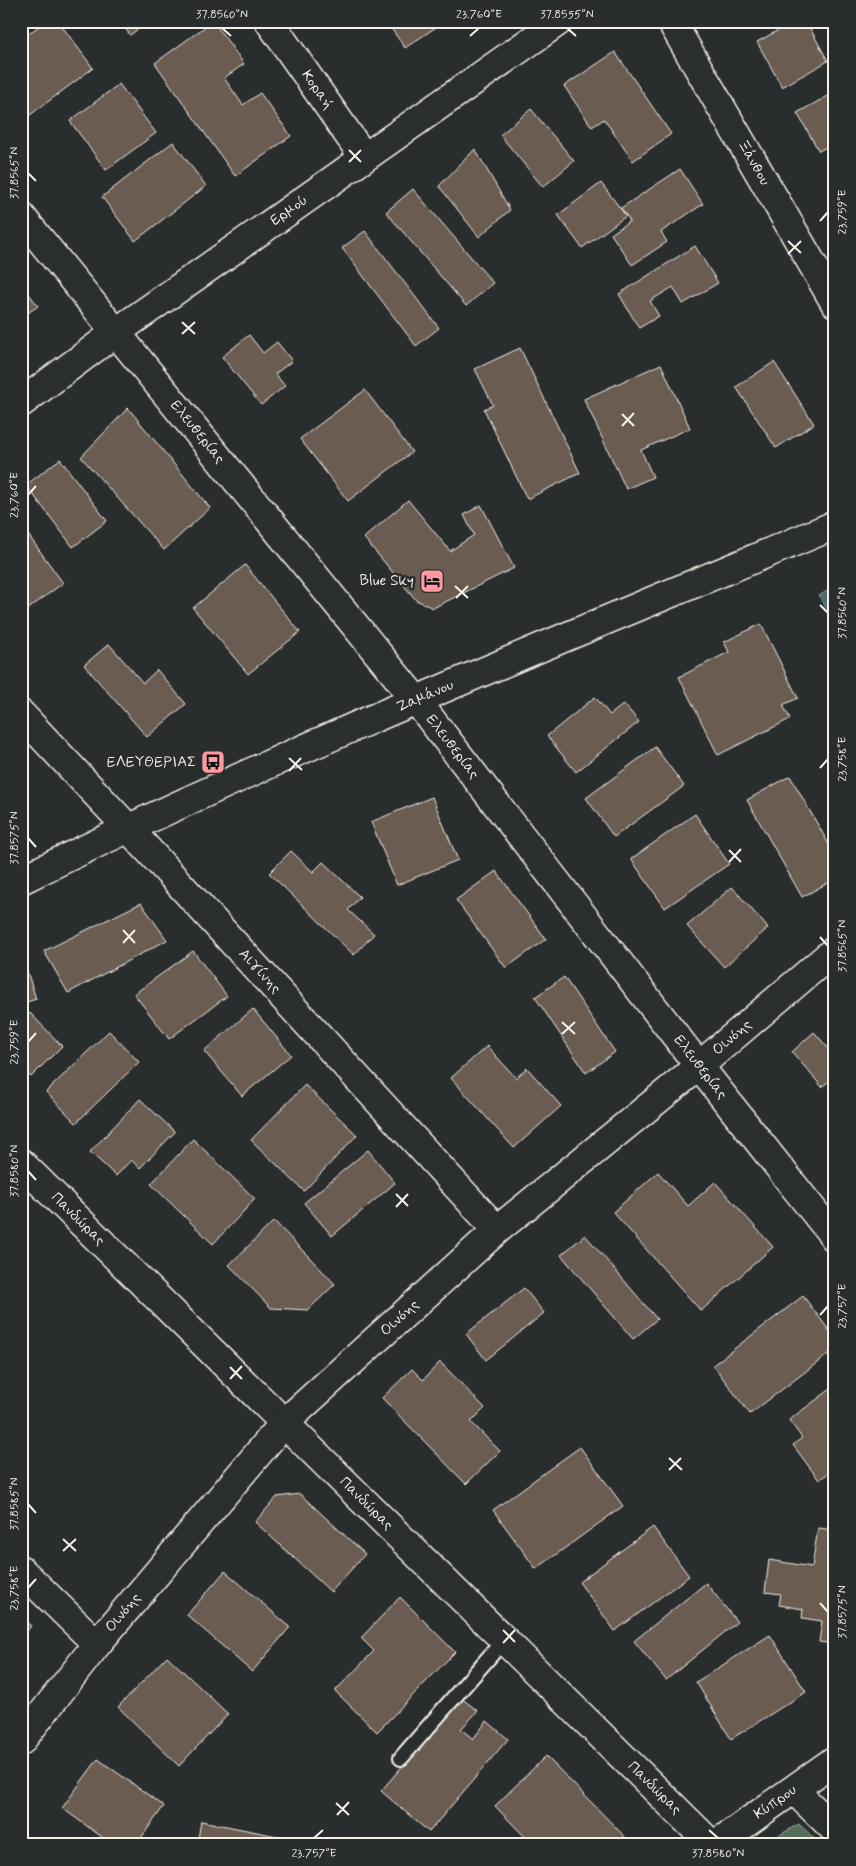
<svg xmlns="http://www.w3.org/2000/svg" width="856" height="1866" font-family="Mynerve,sans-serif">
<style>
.green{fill:#546e5c;stroke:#a4b0a2}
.water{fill:#4d6c6f;stroke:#90a19f}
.building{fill:#6a5c51;stroke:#f4f1e8}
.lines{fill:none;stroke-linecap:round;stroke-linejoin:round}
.lane-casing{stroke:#f4f1e8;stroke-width:18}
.street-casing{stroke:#f4f1e8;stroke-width:31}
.secondary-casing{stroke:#f4f1e8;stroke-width:31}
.lane{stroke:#2a2d2e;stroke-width:14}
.street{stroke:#2a2d2e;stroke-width:28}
.secondary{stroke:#2a2d2e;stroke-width:28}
.ticks{fill:none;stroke:#f4f1e8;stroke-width:2}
.labels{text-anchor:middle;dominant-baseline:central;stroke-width:5;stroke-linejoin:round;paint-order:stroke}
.street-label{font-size:15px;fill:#f4f1e8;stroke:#2a2d2e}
.poi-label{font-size:15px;fill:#f4f1e8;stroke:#2a2d2e;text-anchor:end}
.neatline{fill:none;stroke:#f4f1e8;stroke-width:2}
.ticks-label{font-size:12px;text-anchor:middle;fill:#f4f1e8}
</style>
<rect width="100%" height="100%" fill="#2a2d2e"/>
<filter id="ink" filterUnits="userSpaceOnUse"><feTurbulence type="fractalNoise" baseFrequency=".02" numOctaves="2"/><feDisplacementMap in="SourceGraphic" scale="10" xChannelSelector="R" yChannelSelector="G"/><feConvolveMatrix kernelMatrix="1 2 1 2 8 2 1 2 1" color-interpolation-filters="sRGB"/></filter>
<g filter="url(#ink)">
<path class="green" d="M 799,1824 L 821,1845 L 762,1845 Z"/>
<path class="water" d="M 835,586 L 835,623 L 819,596 Z"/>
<path class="building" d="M 46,21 L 58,21 L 93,68 L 26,118 L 21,111 L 21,39 Z
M 120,21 L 149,21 L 130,35 Z
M 213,21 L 244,64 L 224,78 L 243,105 L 260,93 L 291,136 L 235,176 L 155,63 Z
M 386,21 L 441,21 L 442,23 L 405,48 Z
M 795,21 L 806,21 L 828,61 L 782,87 L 757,42 Z
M 615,52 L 671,134 L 633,161 L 604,119 L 592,127 L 564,86 Z
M 119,84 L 156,133 L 106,170 L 70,121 Z
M 835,92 L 835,142 L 819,151 L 797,113 Z
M 531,109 L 574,161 L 543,187 L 500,135 Z
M 173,142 L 206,186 L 135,241 L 102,197 Z
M 475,149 L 510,210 L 479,237 L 439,186 Z
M 680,169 L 703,204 L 661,232 L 667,242 L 632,265 L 611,234 L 630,221 L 621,208 Z
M 601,183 L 626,216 L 582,248 L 558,215 Z
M 413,189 L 493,283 L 466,306 L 386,212 Z
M 365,231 L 439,328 L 416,346 L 342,248 Z
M 695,246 L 718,283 L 683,304 L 673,287 L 650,301 L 659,316 L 639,328 L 619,294 Z
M 21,283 L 38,306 L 21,318 Z
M 249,335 L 263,353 L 277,342 L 292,361 L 275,374 L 285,386 L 261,405 L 222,357 Z
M 520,348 L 580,473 L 527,499 L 484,409 L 493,405 L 475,369 Z
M 774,362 L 814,424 L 776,448 L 736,387 Z
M 661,364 L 690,428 L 641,450 L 653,477 L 626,489 L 584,399 Z
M 365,390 L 412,452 L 348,501 L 300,439 Z
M 128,408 L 210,508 L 164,550 L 81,457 Z
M 60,459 L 107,521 L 73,547 L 26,485 Z
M 408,500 L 450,551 L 474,535 L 464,515 L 481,505 L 514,568 L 433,608 L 416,600 L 364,538 Z
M 21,525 L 63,583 L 24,612 L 21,608 Z
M 245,565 L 300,632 L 248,674 L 193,608 Z
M 761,624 L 798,698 L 783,705 L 790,719 L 718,755 L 679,677 L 729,652 L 724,642 Z
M 109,644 L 143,683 L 157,670 L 186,704 L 147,737 L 84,665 Z
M 595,697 L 610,715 L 624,704 L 639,722 L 576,772 L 547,736 Z
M 655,747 L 684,786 L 614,837 L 586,798 Z
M 790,776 L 835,855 L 835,879 L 802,897 L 747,800 Z
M 432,797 L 458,860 L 397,885 L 371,822 Z
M 695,814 L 729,864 L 665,908 L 631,859 Z
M 291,851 L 313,872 L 323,862 L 360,897 L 348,910 L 374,934 L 354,955 L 269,873 Z
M 496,871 L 546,939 L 506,968 L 456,900 Z
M 732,887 L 768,928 L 724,967 L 687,926 Z
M 141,903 L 167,940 L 68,993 L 44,951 Z
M 193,951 L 227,996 L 169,1039 L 134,994 Z
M 21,962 L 24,962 L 36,999 L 21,1004 Z
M 564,977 L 615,1052 L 586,1073 L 535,997 Z
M 253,1009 L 291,1055 L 242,1096 L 204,1051 Z
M 30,1013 L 62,1046 L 31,1077 L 21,1067 L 21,1022 Z
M 109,1031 L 139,1062 L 76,1123 L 46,1092 Z
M 814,1032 L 828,1048 L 835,1042 L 835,1076 L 822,1087 L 792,1052 Z
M 487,1046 L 516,1078 L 527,1068 L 561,1106 L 514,1148 L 451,1078 Z
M 305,1085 L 357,1135 L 304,1191 L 251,1140 Z
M 140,1099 L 175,1132 L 140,1168 L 131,1160 L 116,1176 L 90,1152 Z
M 193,1139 L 255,1199 L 213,1244 L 151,1184 Z
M 368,1150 L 395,1183 L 332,1236 L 304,1203 Z
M 658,1172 L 688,1206 L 715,1182 L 773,1247 L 701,1311 L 613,1212 Z
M 274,1221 L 335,1284 L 308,1310 L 271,1308 L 229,1265 Z
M 585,1235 L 657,1319 L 633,1339 L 561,1255 Z
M 524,1288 L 544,1313 L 486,1360 L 466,1334 Z
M 803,1296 L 835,1338 L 835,1349 L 750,1414 L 713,1365 Z
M 440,1362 L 485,1408 L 471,1422 L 500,1451 L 466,1484 L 382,1398 L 412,1369 L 423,1380 Z
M 835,1386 L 835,1468 L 819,1480 L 793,1445 L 802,1438 L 789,1420 Z
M 580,1447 L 623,1506 L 536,1569 L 493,1510 Z
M 300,1494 L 365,1554 L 331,1592 L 255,1522 L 277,1497 Z
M 653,1527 L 689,1576 L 615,1631 L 579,1582 Z
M 818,1528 L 835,1530 L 833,1551 L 835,1552 L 835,1644 L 819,1642 L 822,1621 L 802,1618 L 803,1609 L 779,1605 L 781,1594 L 765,1592 L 769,1560 L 812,1567 Z
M 225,1571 L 290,1627 L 252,1672 L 187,1615 Z
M 706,1583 L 737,1622 L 666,1680 L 634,1641 Z
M 400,1597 L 455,1652 L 377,1732 L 335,1691 L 374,1651 L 361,1638 Z
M 21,1618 L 31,1626 L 21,1638 Z
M 770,1635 L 806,1692 L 731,1739 L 696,1682 Z
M 167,1656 L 228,1714 L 179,1766 L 118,1707 Z
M 461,1698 L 478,1711 L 461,1729 L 473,1739 L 487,1721 L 508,1739 L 429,1832 L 381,1791 Z
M 546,1756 L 629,1841 L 626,1845 L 533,1845 L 495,1806 Z
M 98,1759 L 164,1806 L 136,1845 L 113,1845 L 62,1808 Z
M 201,1821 L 292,1839 L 290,1845 L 197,1845 Z"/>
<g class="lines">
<g class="lane-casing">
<path id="lane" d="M 401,1758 L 504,1640"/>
</g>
<g class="street-casing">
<g id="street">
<path id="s1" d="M 269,21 L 364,157"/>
<path id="s2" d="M 671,21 L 835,303"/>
<path id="s3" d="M 21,216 L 416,700 L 699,1066 L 835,1238"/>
<path id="s4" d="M 21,403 L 115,333 L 559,21"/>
<path id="s5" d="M 21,714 L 128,828 L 497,1230"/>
<path id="s6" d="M 21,1163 L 712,1845"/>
<path d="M 21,1570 L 97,1644"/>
<path id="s7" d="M 21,1741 L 97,1644 L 284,1423 L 497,1230 L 699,1066 L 835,950"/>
<path d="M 794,1790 L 835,1830"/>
<path id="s8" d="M 715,1845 L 835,1760"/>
</g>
</g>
<g class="secondary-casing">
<g id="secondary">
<path id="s9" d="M 21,880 C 287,749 562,639 835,525"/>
</g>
</g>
<use href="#lane" class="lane"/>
<use href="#street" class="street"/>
<use href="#secondary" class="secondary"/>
</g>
</g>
<path class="ticks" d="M 222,28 L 231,36M 567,28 L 576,36M 470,36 L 479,28M 349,150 L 361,162M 349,162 L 361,150M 28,173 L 36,181M 820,221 L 828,212M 788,241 L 801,253M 788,254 L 801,241M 182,322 L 195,334M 182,334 L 195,322M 622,414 L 634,426M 622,426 L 634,413M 28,495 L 36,486M 455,586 L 468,598M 456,598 L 468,586M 820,605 L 828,613M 289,758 L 302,770M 820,768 L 828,759M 289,771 L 301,758M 28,838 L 36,847M 729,850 L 741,862M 729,862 L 741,849M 123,930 L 135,943M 820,937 L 828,946M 123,943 L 135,930M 562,1022 L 575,1034M 562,1034 L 575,1022M 28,1042 L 36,1033M 28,1171 L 36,1180M 396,1194 L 408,1206M 396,1207 L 408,1194M 820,1315 L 828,1306M 230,1367 L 242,1379M 230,1379 L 242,1366M 669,1458 L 682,1470M 669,1470 L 681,1458M 28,1504 L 36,1513M 63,1539 L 76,1551M 63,1551 L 76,1539M 28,1588 L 36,1579M 820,1603 L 828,1612M 503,1630 L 515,1642M 503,1643 L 515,1630M 336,1803 L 349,1815M 337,1815 L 349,1802M 709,1830 L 718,1838M 314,1838 L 323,1830"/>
<defs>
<g id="hotel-square" transform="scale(1.25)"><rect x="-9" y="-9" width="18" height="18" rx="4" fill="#ff9aa2" stroke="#2a2d2e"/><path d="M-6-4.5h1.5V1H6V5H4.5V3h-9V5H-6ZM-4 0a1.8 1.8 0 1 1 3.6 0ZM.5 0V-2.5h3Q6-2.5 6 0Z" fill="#111"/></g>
<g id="bus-square" transform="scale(1.25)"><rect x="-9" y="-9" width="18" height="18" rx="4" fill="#ff9aa2" stroke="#2a2d2e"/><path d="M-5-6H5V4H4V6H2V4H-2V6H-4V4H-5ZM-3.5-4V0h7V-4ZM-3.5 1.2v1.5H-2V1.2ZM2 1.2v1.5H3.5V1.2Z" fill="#111"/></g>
</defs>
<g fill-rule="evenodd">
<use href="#hotel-square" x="432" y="581"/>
<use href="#bus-square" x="213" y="762"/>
</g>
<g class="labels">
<g class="street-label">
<text stroke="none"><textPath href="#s1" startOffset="84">Κοραή</textPath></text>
<text stroke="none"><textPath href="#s2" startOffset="164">Ξάνθου</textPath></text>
<text stroke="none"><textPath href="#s4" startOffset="330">Ερμού</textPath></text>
<text stroke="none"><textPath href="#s3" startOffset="279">Ελευθερίας</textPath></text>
<text stroke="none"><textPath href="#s9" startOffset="444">Ζαμάνου</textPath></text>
<text stroke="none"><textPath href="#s3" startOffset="684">Ελευθερίας</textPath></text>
<text stroke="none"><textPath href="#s5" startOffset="351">Αιγίνης</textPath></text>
<text stroke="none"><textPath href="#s7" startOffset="1004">Οινόης</textPath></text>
<text stroke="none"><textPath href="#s3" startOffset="1089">Ελευθερίας</textPath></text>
<text stroke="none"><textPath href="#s6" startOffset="80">Πανδώρας</textPath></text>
<text stroke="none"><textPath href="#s7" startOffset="569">Οινόης</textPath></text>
<text stroke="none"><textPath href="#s6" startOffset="485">Πανδώρας</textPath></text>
<text stroke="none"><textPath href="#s7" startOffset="164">Οινόης</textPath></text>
<text stroke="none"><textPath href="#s6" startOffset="890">Πανδώρας</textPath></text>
<text stroke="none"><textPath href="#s8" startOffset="74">Κύπρου</textPath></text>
</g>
<g class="poi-label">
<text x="414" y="581">Blue Sky</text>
<text x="196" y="762">ΕΛΕΥΘΕΡΙΑΣ</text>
</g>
</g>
<rect width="856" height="1866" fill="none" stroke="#2a2d2e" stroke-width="55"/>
<rect x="28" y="28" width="800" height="1810" class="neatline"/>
<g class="ticks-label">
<text x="222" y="18">37.8560°N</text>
<text x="479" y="18">23.760°E</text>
<text x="567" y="18">37.8555°N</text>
<text transform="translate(14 173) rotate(-90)" y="4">37.8565°N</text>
<text transform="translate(842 212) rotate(-90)" y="4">23.759°E</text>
<text transform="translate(14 495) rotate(-90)" y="4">23.760°E</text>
<text transform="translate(842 613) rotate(-90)" y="4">37.8560°N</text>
<text transform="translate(842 759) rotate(-90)" y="4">23.758°E</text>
<text transform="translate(14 838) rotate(-90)" y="4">37.8575°N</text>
<text transform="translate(842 946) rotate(-90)" y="4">37.8565°N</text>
<text transform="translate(14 1042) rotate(-90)" y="4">23.759°E</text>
<text transform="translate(14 1171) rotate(-90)" y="4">37.8580°N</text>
<text transform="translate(842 1306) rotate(-90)" y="4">23.757°E</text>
<text transform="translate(14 1504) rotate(-90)" y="4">37.8585°N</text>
<text transform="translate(14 1588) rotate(-90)" y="4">23.758°E</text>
<text transform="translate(842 1612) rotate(-90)" y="4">37.8575°N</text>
<text x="314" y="1857">23.757°E</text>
<text x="718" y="1857">37.8580°N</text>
</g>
</svg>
